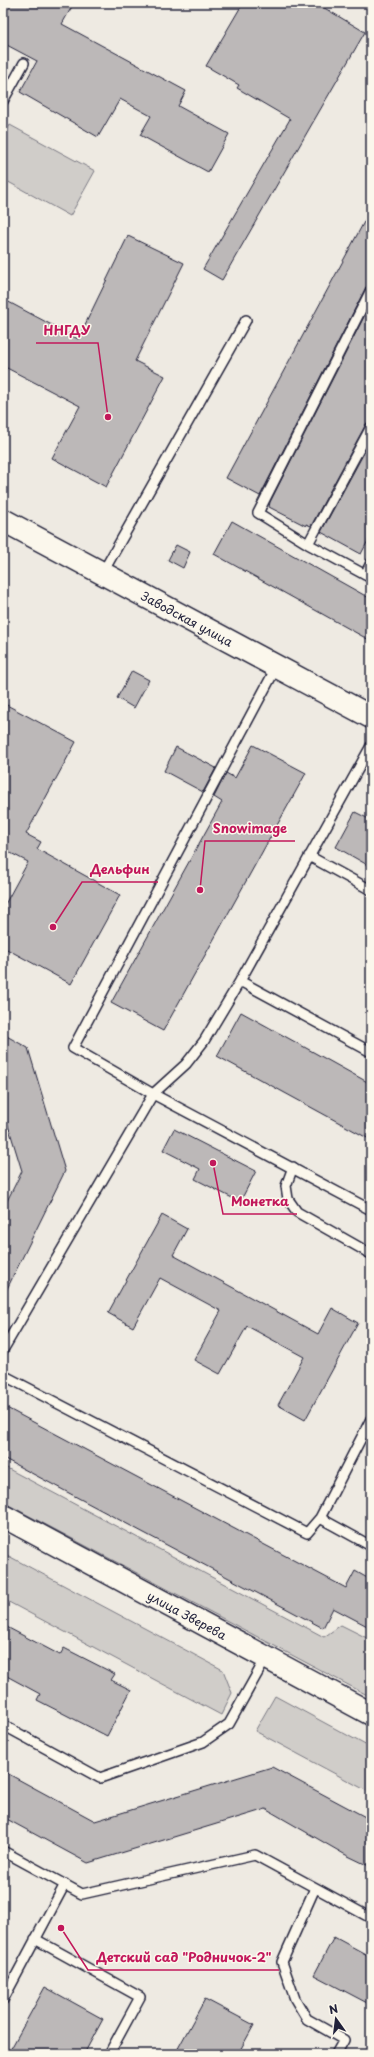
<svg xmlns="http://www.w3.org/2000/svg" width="374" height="2057" font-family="'Playpen Sans',sans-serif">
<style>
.green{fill:#d0cdc9;stroke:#797882}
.building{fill:#bcb8b8;stroke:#22223b}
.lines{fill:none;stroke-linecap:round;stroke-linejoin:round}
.service-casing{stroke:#22223b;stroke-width:12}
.tertiary-casing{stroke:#22223b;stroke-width:25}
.secondary-casing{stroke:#22223b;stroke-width:25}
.service{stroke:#fbf7ec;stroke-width:9}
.tertiary{stroke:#fbf7ec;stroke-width:22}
.secondary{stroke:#fbf7ec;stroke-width:22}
.labels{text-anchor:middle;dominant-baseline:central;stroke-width:3;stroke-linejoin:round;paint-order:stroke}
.street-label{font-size:12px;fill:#22223b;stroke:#fbf7ec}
.leader{fill:none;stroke:#c2185b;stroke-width:1.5}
.callout-dot{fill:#c2185b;stroke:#fbf7ec;stroke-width:1.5}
.callout-label{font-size:13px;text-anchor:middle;font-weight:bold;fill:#c2185b;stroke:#fbf7ec;stroke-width:3;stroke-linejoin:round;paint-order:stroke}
</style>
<rect width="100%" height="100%" fill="#eeeae2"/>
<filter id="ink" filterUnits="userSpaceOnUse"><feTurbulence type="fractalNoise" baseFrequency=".025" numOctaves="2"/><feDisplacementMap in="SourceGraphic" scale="8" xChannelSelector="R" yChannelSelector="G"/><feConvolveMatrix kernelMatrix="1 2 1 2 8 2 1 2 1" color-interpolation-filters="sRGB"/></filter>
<g filter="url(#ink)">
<path class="green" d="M 10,125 L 95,171 L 70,216 L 3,179 L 3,137 Z
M 3,1466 L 324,1637 L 341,1625 L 371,1640 L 371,1697 L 3,1502 Z
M 3,1553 L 223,1670 L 232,1693 L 221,1715 L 3,1599 Z
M 275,1696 L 371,1748 L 371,1793 L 255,1731 Z"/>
<path class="building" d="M 3,3 L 74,3 L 62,24 L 186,91 L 178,106 L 229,134 L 208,172 L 140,135 L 151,116 L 120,99 L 98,137 L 20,92 L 37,61 L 3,43 Z
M 243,3 L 316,3 L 365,32 L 222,280 L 203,269 L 290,119 L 237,88 L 239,85 L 206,66 Z
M 371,209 L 371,284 L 366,287 L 260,496 L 226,478 Z
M 128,236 L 184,263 L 135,361 L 165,376 L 106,487 L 52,458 L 80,406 L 3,366 L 3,299 L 78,339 Z
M 371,303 L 371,421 L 366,424 L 311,526 L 306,524 L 306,526 L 269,507 L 270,502 Z
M 371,440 L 371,535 L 361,554 L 321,532 Z
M 232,521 L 371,599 L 371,641 L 214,554 Z
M 176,545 L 190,552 L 183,568 L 168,560 Z
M 132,671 L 149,680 L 134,708 L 117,698 Z
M 3,703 L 76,742 L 26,834 L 41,842 L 37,849 L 120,895 L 71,984 L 3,947 L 3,908 L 28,862 L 3,849 Z
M 253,745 L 306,773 L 163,1031 L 111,1003 L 222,802 L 214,797 L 226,773 L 235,778 Z
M 176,747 L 216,768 L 203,792 L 164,771 Z
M 355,812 L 371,820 L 371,867 L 336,847 Z
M 241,1012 L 371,1084 L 371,1140 L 217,1056 Z
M 3,1034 L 28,1048 L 65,1171 L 3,1297 L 3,1209 L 22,1171 L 3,1109 Z
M 174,1129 L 256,1171 L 240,1202 L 195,1179 L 200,1169 L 163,1150 Z
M 162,1215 L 187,1229 L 173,1255 L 318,1334 L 332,1308 L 358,1323 L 305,1420 L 278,1405 L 304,1357 L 247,1326 L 220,1374 L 194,1360 L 221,1311 L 160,1278 L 133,1327 L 108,1313 Z
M 3,1406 L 346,1588 L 355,1571 L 371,1580 L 371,1628 L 333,1608 L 323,1628 L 3,1458 Z
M 3,1625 L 60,1655 L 64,1648 L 115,1674 L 111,1680 L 131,1690 L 107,1736 L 37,1700 L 40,1694 L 3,1674 Z
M 272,1767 L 371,1820 L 371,1867 L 344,1854 L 266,1809 L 88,1863 L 3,1817 L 3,1771 L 95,1821 Z
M 334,1937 L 371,1957 L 371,2005 L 314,1975 Z
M 45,1987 L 103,2019 L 84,2054 L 8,2054 Z
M 205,1999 L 254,2025 L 238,2054 L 175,2054 Z"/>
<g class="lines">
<g class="service-casing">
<path id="service" d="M 3,101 L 24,63
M 371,290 L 258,513 L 308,544 L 371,578
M 308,544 L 371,427
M 103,572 L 246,320
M 365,575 L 371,563
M 277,666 L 73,1048 L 153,1094 L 371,1210
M 309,856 L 371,890
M 240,981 L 371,1052
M 293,1167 L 286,1186 L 288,1199 L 297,1212 L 371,1254
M 3,1350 L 153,1094 L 186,1064 L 204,1041 L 240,981 L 371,746
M 3,1375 L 307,1533 L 320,1518 L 371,1419
M 320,1518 L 371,1546
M 3,1725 L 100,1778 L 203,1742 L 229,1724 L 266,1658
M 3,1851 L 82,1894 L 255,1855 L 371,1918
M 315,1888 L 282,1962 L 295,1999 L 307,2019 L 344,2040 L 336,2054
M 35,1939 L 140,1997 L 109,2054
M 3,2000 L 65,1884"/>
</g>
<g class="tertiary-casing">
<g id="tertiary">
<path id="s1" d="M 3,520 L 371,717"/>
</g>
</g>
<g class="secondary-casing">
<g id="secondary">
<path id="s2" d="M 3,1516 L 371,1714"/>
</g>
</g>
<use href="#service" class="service"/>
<use href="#tertiary" class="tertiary"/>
<use href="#secondary" class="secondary"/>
</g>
</g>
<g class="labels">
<g class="street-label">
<text stroke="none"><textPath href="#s1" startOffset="209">Заводская улица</textPath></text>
<text stroke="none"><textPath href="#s2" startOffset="209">улица Зверева</textPath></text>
</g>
</g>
<path class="leader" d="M108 417L98 343H36M200 890L205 841H295M53 927L82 882H158M213 1163L223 1214H297M61 1928L88 1970H279"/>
<g class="callout-dot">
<circle cx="108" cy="417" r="4"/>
<circle cx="200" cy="890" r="4"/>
<circle cx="53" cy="927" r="4"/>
<circle cx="213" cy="1163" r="4"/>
<circle cx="61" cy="1928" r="4"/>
</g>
<g class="callout-label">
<text x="67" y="335">ННГДУ</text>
<text x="250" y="833">Snowimage</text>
<text x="120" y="874">Дельфин</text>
<text x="260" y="1206">Монетка</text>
<text x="184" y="1962">Детский сад "Родничок-2"</text>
</g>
<rect width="374" height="2057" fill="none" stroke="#fbf7ec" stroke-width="16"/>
<rect x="8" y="8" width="358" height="2041" fill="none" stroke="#22223b" stroke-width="1.5" filter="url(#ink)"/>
<g transform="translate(336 2019) rotate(346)" stroke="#fbf7ec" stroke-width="3" paint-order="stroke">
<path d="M0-3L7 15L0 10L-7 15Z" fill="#22223b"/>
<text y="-6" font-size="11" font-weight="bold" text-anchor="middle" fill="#22223b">N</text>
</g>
</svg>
